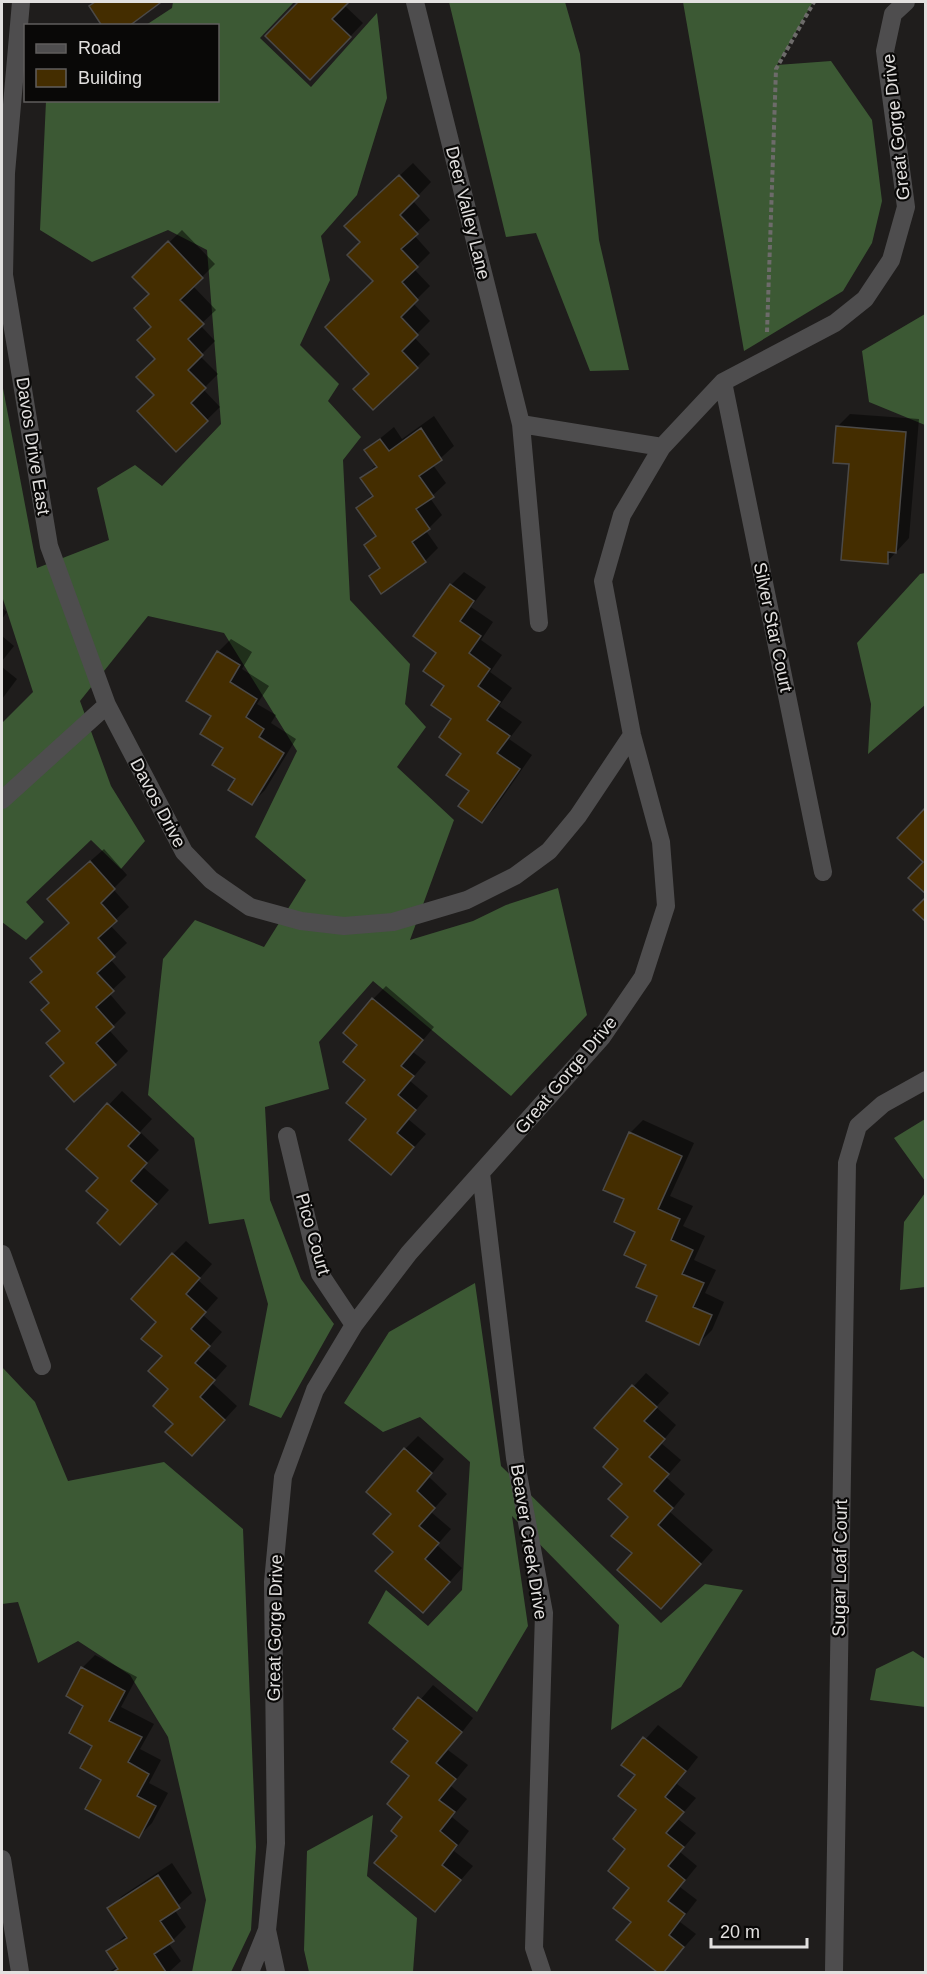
<svg xmlns="http://www.w3.org/2000/svg" width="927" height="1974" font-family="Helvetica,sans-serif">
<style>
.forest{fill:#3c5934}
.shadow{fill:#0007}
.building{fill:#442d00;stroke:#4b4947;stroke-width:1.5}
.lines{fill:none;stroke-linecap:round;stroke-linejoin:round}
.path{stroke:#6d6b6a;stroke-width:4;stroke-dasharray:4.5 3;stroke-linecap:butt}
.minor{stroke:#4e4d4e;stroke-width:18}
.labels{text-anchor:middle;dominant-baseline:central;stroke-width:4.5;stroke-linejoin:round;paint-order:stroke}
.street-label{font-size:18px;fill:#e2e0df;stroke:#090807}
</style>
<rect width="100%" height="100%" fill="#1f1d1c"/>
<path class="forest" d="M 173,2 L 294,2 L 260,38 L 311,87 L 377,13 L 387,98 L 357,195 L 321,236 L 330,280 L 300,345 L 339,384 L 328,401 L 361,437 L 343,460 L 350,600 L 410,664 L 405,704 L 426,727 L 397,767 L 454,820 L 410,940 L 473,921 L 506,905 L 558,888 L 587,1015 L 511,1096 L 373,981 L 319,1042 L 329,1089 L 265,1107 L 270,1200 L 301,1279 L 334,1324 L 281,1418 L 249,1405 L 268,1304 L 244,1219 L 209,1224 L 194,1138 L 148,1095 L 163,959 L 195,920 L 264,947 L 306,880 L 255,837 L 297,751 L 224,633 L 148,616 L 80,701 L 111,786 L 145,841 L 121,869 L 91,840 L 26,902 L 44,922 L 26,940 L 2,922 L 2,723 L 33,692 L 2,596 L 2,383 L 37,568 L 109,540 L 97,488 L 135,465 L 162,486 L 221,424 L 207,250 L 168,230 L 92,262 L 40,230 L 46,101 L 218,100 L 218,26 L 146,25 L 172,8 Z
M 449,2 L 565,2 L 580,54 L 599,240 L 629,370 L 590,371 L 536,233 L 506,237 Z
M 683,2 L 813,2 L 777,65 L 831,61 L 872,120 L 882,201 L 872,243 L 843,291 L 744,351 Z
M 925,314 L 926,314 L 925,425 L 869,402 L 862,351 Z
M 925,573 L 925,705 L 868,754 L 871,704 L 857,643 L 920,574 Z
M 925,1119 L 925,1181 L 894,1138 Z
M 925,1193 L 925,1287 L 900,1290 L 904,1222 Z
M 475,1283 L 501,1466 L 661,1623 L 705,1584 L 743,1590 L 681,1687 L 611,1730 L 619,1625 L 512,1516 L 528,1626 L 477,1712 L 368,1623 L 386,1590 L 428,1626 L 462,1590 L 470,1462 L 420,1417 L 383,1432 L 344,1403 L 389,1332 Z
M 2,1367 L 35,1402 L 68,1481 L 164,1462 L 243,1529 L 256,1847 L 251,1930 L 231,1972 L 192,1972 L 206,1900 L 168,1737 L 130,1675 L 78,1641 L 38,1663 L 18,1602 L 2,1604 Z
M 913,1651 L 925,1659 L 925,1707 L 870,1700 L 876,1669 Z
M 373,1815 L 367,1876 L 417,1918 L 413,1972 L 309,1972 L 304,1950 L 307,1851 Z"/>
<path class="shadow" d="M 95,2 L 160,2 L 126,26 L 91,6 Z
M 301,2 L 347,2 L 344,5 L 363,23 L 323,65 L 267,36 Z
M 413,163 L 431,182 L 413,201 L 430,220 L 414,235 L 430,253 L 414,269 L 430,286 L 413,303 L 430,321 L 414,337 L 430,354 L 417,367 L 371,374 L 374,281 L 362,242 L 360,213 Z
M 182,230 L 215,264 L 193,286 L 216,310 L 200,325 L 215,341 L 200,356 L 218,374 L 203,389 L 220,407 L 176,450 L 155,395 L 157,359 L 147,264 Z
M 850,414 L 919,419 L 909,538 L 887,562 L 837,427 Z
M 434,416 L 454,446 L 433,465 L 446,483 L 430,498 L 442,515 L 426,531 L 438,548 L 425,561 L 371,576 L 380,566 L 366,545 L 377,534 L 358,508 L 373,494 L 362,478 L 377,464 L 366,450 L 394,427 L 402,439 Z
M 464,572 L 486,587 L 471,607 L 493,622 L 481,640 L 502,655 L 490,672 L 512,688 L 499,706 L 522,722 L 509,739 L 532,755 L 495,808 L 482,821 L 471,790 L 438,652 L 451,585 Z
M 2,608 L 7,612 L 2,619 Z
M 2,636 L 14,646 L 2,661 Z
M 231,639 L 252,652 L 242,669 L 269,686 L 257,704 L 276,715 L 271,723 L 296,739 L 265,790 L 252,803 L 237,779 L 213,716 L 218,652 Z
M 2,667 L 17,679 L 2,699 Z
M 104,849 L 127,875 L 113,889 L 129,907 L 110,925 L 127,943 L 110,959 L 126,977 L 109,993 L 126,1013 L 109,1030 L 128,1051 L 115,1064 L 66,1063 L 61,1030 L 50,1002 L 43,971 L 70,923 L 62,886 Z
M 386,986 L 434,1027 L 413,1052 L 426,1062 L 410,1081 L 428,1096 L 408,1119 L 426,1134 L 391,1173 L 368,1119 L 368,1080 L 359,1044 L 373,999 Z
M 122,1091 L 152,1119 L 140,1132 L 159,1150 L 143,1167 L 169,1190 L 133,1230 L 110,1210 L 100,1178 L 68,1148 Z
M 643,1120 L 694,1143 L 670,1196 L 693,1206 L 683,1226 L 705,1236 L 694,1260 L 716,1270 L 705,1293 L 724,1302 L 712,1330 L 699,1343 L 659,1296 L 626,1198 L 630,1133 Z
M 186,1241 L 212,1264 L 198,1280 L 218,1298 L 203,1315 L 222,1332 L 207,1349 L 227,1366 L 212,1383 L 237,1406 L 205,1441 L 175,1424 L 159,1322 L 173,1254 Z
M 646,1373 L 669,1393 L 656,1407 L 676,1425 L 661,1443 L 681,1460 L 666,1477 L 685,1494 L 670,1512 L 713,1550 L 674,1594 L 634,1553 L 620,1449 L 596,1427 Z
M 418,1436 L 444,1459 L 429,1477 L 447,1494 L 431,1512 L 451,1529 L 437,1545 L 462,1568 L 435,1598 L 395,1552 L 405,1449 Z
M 95,1655 L 137,1677 L 121,1707 L 154,1724 L 140,1749 L 161,1760 L 149,1783 L 168,1793 L 152,1823 L 139,1836 L 103,1779 L 94,1745 L 86,1706 L 82,1668 Z
M 433,1685 L 473,1718 L 448,1750 L 468,1765 L 451,1786 L 467,1799 L 452,1817 L 469,1831 L 454,1851 L 473,1866 L 435,1910 L 399,1835 L 412,1776 L 410,1741 L 395,1729 Z
M 658,1725 L 698,1757 L 677,1784 L 696,1798 L 678,1819 L 696,1833 L 680,1852 L 697,1866 L 680,1887 L 697,1900 L 680,1922 L 696,1934 L 662,1972 L 618,1940 L 633,1921 L 627,1848 L 638,1810 L 637,1775 L 623,1765 Z
M 172,1863 L 192,1893 L 174,1909 L 186,1927 L 169,1944 L 181,1961 L 169,1972 L 109,1972 L 118,1966 L 108,1951 L 126,1935 L 109,1909 L 122,1896 Z"/>
<path class="building" d="M 95,2 L 159,2 L 160,3 L 129,26 L 102,26 L 89,6 Z
M 298,2 L 349,2 L 332,19 L 351,37 L 310,80 L 265,36 Z
M 399,175 L 419,196 L 400,215 L 418,234 L 401,249 L 418,267 L 402,282 L 418,300 L 401,317 L 418,335 L 402,351 L 418,368 L 373,410 L 353,389 L 369,374 L 325,327 L 373,281 L 347,255 L 360,242 L 344,226 Z
M 168,241 L 203,278 L 180,300 L 204,324 L 188,339 L 203,355 L 188,370 L 206,388 L 191,403 L 208,421 L 176,452 L 137,411 L 154,395 L 136,377 L 155,359 L 137,340 L 151,327 L 134,308 L 149,294 L 132,277 Z
M 836,426 L 906,432 L 896,553 L 888,552 L 888,564 L 841,560 L 849,464 L 833,463 Z
M 421,428 L 442,460 L 419,476 L 434,497 L 416,509 L 430,529 L 412,542 L 426,562 L 381,594 L 369,576 L 380,568 L 364,545 L 376,536 L 356,508 L 373,496 L 360,478 L 377,467 L 364,450 L 380,439 L 389,451 Z
M 450,584 L 474,601 L 460,621 L 481,636 L 469,653 L 490,669 L 478,686 L 500,702 L 487,720 L 510,736 L 497,753 L 520,769 L 482,823 L 458,806 L 469,791 L 446,775 L 461,754 L 439,737 L 451,719 L 431,705 L 444,686 L 423,671 L 436,653 L 413,636 Z
M 217,651 L 240,665 L 230,682 L 257,699 L 246,717 L 264,729 L 259,737 L 284,753 L 252,805 L 228,790 L 235,779 L 212,765 L 223,748 L 200,734 L 211,716 L 186,701 Z
M 926,807 L 926,894 L 908,878 L 923,862 L 897,838 Z
M 90,861 L 115,889 L 101,903 L 117,921 L 98,938 L 115,957 L 97,973 L 114,991 L 96,1007 L 114,1027 L 96,1043 L 116,1065 L 74,1102 L 50,1076 L 64,1063 L 46,1043 L 60,1031 L 41,1010 L 49,1003 L 30,982 L 42,972 L 30,958 L 69,923 L 47,899 Z
M 926,897 L 926,922 L 913,910 Z
M 372,998 L 423,1040 L 401,1066 L 414,1076 L 398,1095 L 416,1110 L 397,1133 L 414,1147 L 391,1175 L 349,1140 L 366,1119 L 346,1103 L 365,1080 L 343,1062 L 357,1045 L 343,1033 Z
M 107,1103 L 140,1133 L 128,1146 L 147,1163 L 131,1181 L 157,1204 L 120,1245 L 97,1223 L 108,1210 L 86,1191 L 98,1178 L 66,1149 Z
M 629,1132 L 682,1156 L 658,1209 L 680,1219 L 671,1240 L 693,1250 L 682,1274 L 704,1283 L 693,1307 L 712,1315 L 699,1345 L 646,1321 L 657,1296 L 636,1287 L 646,1265 L 624,1255 L 635,1232 L 614,1222 L 624,1199 L 603,1190 Z
M 172,1253 L 200,1278 L 186,1294 L 206,1312 L 191,1329 L 210,1346 L 195,1363 L 215,1380 L 200,1397 L 225,1420 L 192,1456 L 165,1432 L 173,1424 L 153,1406 L 168,1389 L 148,1371 L 162,1356 L 141,1339 L 156,1322 L 131,1299 Z
M 632,1385 L 657,1407 L 644,1421 L 665,1439 L 649,1457 L 669,1474 L 654,1491 L 673,1508 L 658,1525 L 701,1564 L 661,1609 L 617,1570 L 632,1553 L 611,1536 L 628,1517 L 608,1499 L 622,1484 L 603,1467 L 618,1449 L 594,1428 Z
M 404,1448 L 432,1473 L 417,1491 L 435,1508 L 419,1526 L 439,1543 L 425,1559 L 450,1582 L 423,1613 L 375,1571 L 393,1552 L 373,1534 L 391,1514 L 366,1492 Z
M 81,1667 L 125,1691 L 109,1721 L 142,1737 L 128,1762 L 149,1774 L 137,1796 L 156,1806 L 139,1838 L 85,1809 L 101,1780 L 80,1768 L 92,1746 L 69,1733 L 83,1706 L 66,1696 Z
M 418,1697 L 462,1732 L 436,1763 L 456,1779 L 439,1800 L 455,1812 L 440,1831 L 457,1845 L 442,1865 L 461,1880 L 435,1912 L 374,1863 L 397,1836 L 391,1831 L 402,1817 L 387,1804 L 409,1776 L 391,1762 L 408,1741 L 393,1729 Z
M 643,1737 L 686,1771 L 665,1797 L 684,1812 L 666,1833 L 684,1847 L 668,1866 L 685,1880 L 668,1901 L 685,1914 L 669,1935 L 684,1947 L 664,1972 L 657,1972 L 616,1940 L 631,1922 L 613,1908 L 629,1888 L 608,1871 L 625,1849 L 613,1839 L 636,1810 L 618,1796 L 635,1775 L 621,1765 Z
M 158,1875 L 180,1908 L 160,1921 L 174,1941 L 154,1954 L 166,1972 L 113,1972 L 118,1969 L 106,1951 L 127,1938 L 107,1908 Z"/>
<g class="lines">
<path class="path" d="M 767,332 L 776,69 L 814,2"/>
<path class="minor" d="M 21,2 L 6,173 L 4,275 L 49,546 L 107,705 L 184,852 L 211,880 L 250,907 L 301,921 L 344,926 L 393,922 L 467,900 L 515,876 L 549,851 L 578,816 L 632,735
M 415,2 L 521,424 L 539,623
M 723,382 L 823,872
M 521,424 L 662,447
M 2,800 L 107,705
M 287,1136 L 320,1274 L 354,1325
M 481,1173 L 515,1458 L 544,1613 L 534,1948 L 542,1972
M 2,1254 L 42,1366
M 2,1859 L 20,1972
M 267,1930 L 276,1972
M 250,1972 L 267,1930 L 276,1843 L 273,1582 L 283,1477 L 315,1390 L 354,1325 L 409,1253 L 602,1037 L 643,977 L 666,906 L 661,842 L 632,735 L 603,581 L 622,515 L 662,447 L 723,382 L 835,323 L 865,299 L 891,260 L 906,207 L 885,51 L 893,14 L 906,2
M 834,1972 L 847,1163 L 858,1126 L 883,1104 L 926,1080"/>
</g>
<g class="labels">
<g class="street-label">
<text transform="translate(896 127) rotate(-96)">Great Gorge Drive</text>
<text transform="translate(468 213) rotate(76)">Deer Valley Lane</text>
<text transform="translate(33 446) rotate(81)">Davos Drive East</text>
<text transform="translate(773 627) rotate(78)">Silver Star Court</text>
<text transform="translate(158 803) rotate(62)">Davos Drive</text>
<text transform="translate(566 1075) rotate(-50)">Great Gorge Drive</text>
<text transform="translate(313 1234) rotate(74)">Pico Court</text>
<text transform="translate(529 1542) rotate(81)">Beaver Creek Drive</text>
<text transform="translate(840 1568) rotate(-89)">Sugar Loaf Court</text>
<text transform="translate(275 1628) rotate(-89)">Great Gorge Drive</text>
</g>
</g>
<rect width="927" height="1974" fill="none" stroke="#e2e0df" stroke-width="6"/>
<rect x="24" y="24" width="195" height="78" fill="#090807" stroke="#605e5d" stroke-width="1.5"/>
<rect x="36" y="44" width="30" height="9" fill="#4e4d4e" stroke="#605e5d" stroke-width="1.5"/>
<text x="78" y="54" font-size="18" fill="#e2e0df">Road</text>
<rect x="36" y="69" width="30" height="18" fill="#442d00" stroke="#605e5d" stroke-width="1.5"/>
<text x="78" y="84" font-size="18" fill="#e2e0df">Building</text>
<path d="M711 1938v9h96v-9" fill="none" stroke="#e2e0df" stroke-width="3"/>
<text x="720" y="1938" font-size="18" fill="#e2e0df" stroke="#090807" stroke-width="4.5" paint-order="stroke">20 m</text>
</svg>
